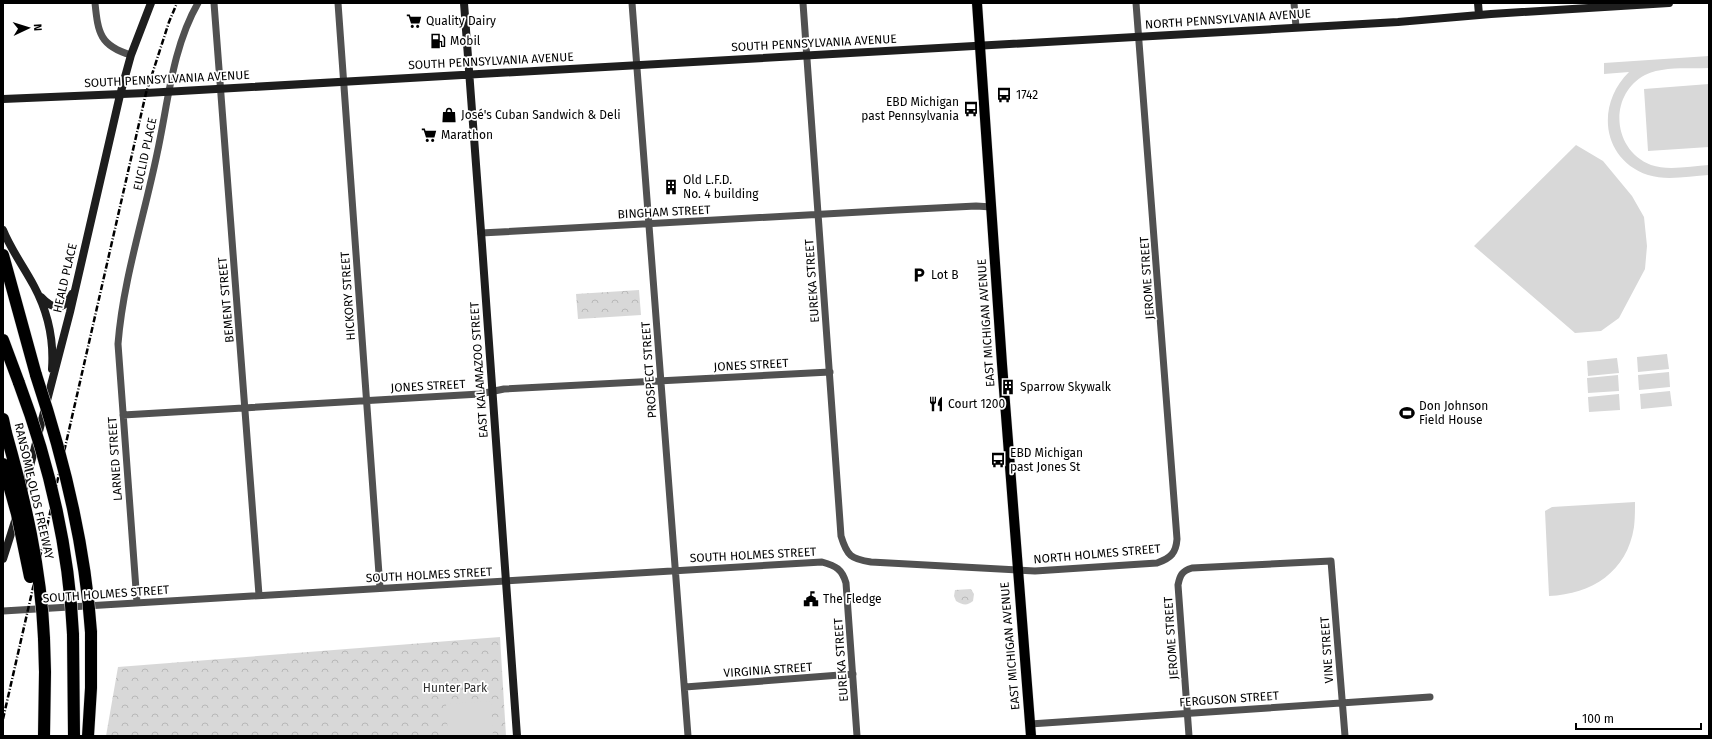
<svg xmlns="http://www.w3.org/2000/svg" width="1712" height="739" font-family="'Fira Sans',sans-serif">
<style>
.park{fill:url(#park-crowns)}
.garden{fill:#d8d8d8}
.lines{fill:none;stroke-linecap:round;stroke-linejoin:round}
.primary-casing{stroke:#dbdbdb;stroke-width:11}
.highway-casing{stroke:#dbdbdb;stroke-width:13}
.street{stroke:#515151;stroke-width:7}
.secondary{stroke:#1e1e1e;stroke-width:8}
.primary{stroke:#000;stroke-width:10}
.highway{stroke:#000;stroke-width:12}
.rail{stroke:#000;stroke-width:2.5;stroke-dasharray:6 2 1 2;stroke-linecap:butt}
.highway-bridge-casing{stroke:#dbdbdb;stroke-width:13;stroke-linecap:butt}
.highway-bridge{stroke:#000;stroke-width:12}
.labels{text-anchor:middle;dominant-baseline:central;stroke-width:3.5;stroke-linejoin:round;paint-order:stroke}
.street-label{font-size:12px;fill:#000;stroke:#fff}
.poi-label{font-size:12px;fill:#000;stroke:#fff;text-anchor:start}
.park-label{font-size:12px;fill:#2f2f2f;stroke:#fff}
</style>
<defs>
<pattern id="park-crowns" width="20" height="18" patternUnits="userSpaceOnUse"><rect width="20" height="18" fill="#d8d8d8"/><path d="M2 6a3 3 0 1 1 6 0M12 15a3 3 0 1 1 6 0" fill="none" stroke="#b8b8b8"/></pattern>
</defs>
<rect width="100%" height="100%" fill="#fff"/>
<path class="park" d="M 639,290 L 641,315 L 578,319 L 576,294 Z
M 971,589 L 974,594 L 973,601 C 967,606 963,605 956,601 L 954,596 L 955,590 Z
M 500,637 L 506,736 L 106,736 L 118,667 Z"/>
<path class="garden" d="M 1709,56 L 1709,68 C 1689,69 1663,66 1645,75 C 1608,95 1612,150 1651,165 C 1668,171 1691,166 1709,165 L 1709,175 C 1689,176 1667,181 1648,175 C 1601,159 1596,104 1629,72 L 1604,74 L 1604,63 Z
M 1709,84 L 1709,147 L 1648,151 L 1644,89 Z
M 1576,145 L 1603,161 L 1632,196 L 1644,217 L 1647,246 L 1645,269 L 1619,318 L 1601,331 L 1575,333 L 1474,246 Z
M 1667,354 L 1669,369 L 1638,372 L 1637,357 Z
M 1617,358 L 1619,373 L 1588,376 L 1587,361 Z
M 1669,372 L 1670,387 L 1639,390 L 1638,375 Z
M 1618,375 L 1619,391 L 1588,393 L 1587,378 Z
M 1670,391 L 1672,406 L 1641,409 L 1640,394 Z
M 1619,394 L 1620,410 L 1589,412 L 1588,397 Z
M 1635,502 C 1635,510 1635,519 1634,527 C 1627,572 1592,594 1549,596 L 1545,511 L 1552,507 Z
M 491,701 L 493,736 L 448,736 L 446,704 Z"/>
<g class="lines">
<g class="primary-casing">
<path id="primary" d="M 977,3 L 1002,364 L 1031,736"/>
</g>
<g class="highway-casing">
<path id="highway" d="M 3,255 L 36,375
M 3,340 L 19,383
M 3,419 L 6,433
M 73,634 L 74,736
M 44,638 L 45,672 L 44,736
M 88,736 L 91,688 L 91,632"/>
</g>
<path class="street" d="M 95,3 C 98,33 100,46 131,55
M 214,3 L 259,595
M 338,3 L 380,588
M 632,3 L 688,736
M 803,3 L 841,536 C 847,556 851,559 871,562 L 1035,571 L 1157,563 C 1171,558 1176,553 1177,539 L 1136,3
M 1294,3 L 1296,27
M 481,233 L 897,210 L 976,206 L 992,207
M 123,415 L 428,397 L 480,394 L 504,389 L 830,372
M 137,603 L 118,344 C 123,280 144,217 157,154 C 168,104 172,48 198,3
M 3,611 L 822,562 C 836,566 842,569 846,583 L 857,736
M 685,687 L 853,674
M 1030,724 L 1430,697
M 1189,736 L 1178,585 C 1180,575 1182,571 1192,568 L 1331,561 L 1345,736"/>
<path class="secondary" d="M 464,3 L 482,245 L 517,736
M 1478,3 L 1479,15
M 3,99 L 146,93 L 1398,22 L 1491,14 L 1669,3
M 3,230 C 11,250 24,267 34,286 C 48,312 54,340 52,369
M 41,297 C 52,309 64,312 72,294
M 23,493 L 70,312 L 120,95 L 131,55 L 151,3
M 3,559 L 16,518"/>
<use href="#primary" class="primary"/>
<use href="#highway" class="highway"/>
<path class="rail" d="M 3,719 L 146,93 L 169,22 L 177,3"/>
<g class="highway-bridge-casing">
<path id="highway-bridge" d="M 36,375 C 64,459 85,543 91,632
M 19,383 C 49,463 69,549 73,634
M 6,433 C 25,500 41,568 44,638
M 3,464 L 17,514 L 30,577"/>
</g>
<use href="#highway-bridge" class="highway-bridge"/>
</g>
<defs>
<g id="supermarket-bare" transform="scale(1.2)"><path d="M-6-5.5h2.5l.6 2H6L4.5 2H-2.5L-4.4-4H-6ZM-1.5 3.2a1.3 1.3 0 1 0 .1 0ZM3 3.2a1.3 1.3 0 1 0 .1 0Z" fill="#000" stroke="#fff" stroke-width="2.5" paint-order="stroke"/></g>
<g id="fuel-bare" transform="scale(1.2)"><path d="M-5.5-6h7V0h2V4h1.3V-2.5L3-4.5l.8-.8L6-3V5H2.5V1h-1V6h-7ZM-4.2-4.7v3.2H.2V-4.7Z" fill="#000" stroke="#fff" stroke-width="2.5" paint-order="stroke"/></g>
<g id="bus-bare" transform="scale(1.2)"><path d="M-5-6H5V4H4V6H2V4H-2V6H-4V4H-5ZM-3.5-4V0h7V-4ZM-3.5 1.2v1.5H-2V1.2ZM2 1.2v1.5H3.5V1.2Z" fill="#000" stroke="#fff" stroke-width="2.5" paint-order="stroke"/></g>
<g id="shop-bare" transform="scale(1.2)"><path d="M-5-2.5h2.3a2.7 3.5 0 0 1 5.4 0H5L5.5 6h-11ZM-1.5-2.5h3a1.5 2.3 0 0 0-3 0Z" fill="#000" stroke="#fff" stroke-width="2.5" paint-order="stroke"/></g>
<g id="building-bare" transform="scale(1.2)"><path d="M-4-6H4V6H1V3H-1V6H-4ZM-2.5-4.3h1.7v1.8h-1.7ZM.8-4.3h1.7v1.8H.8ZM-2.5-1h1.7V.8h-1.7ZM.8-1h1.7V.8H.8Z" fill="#000" stroke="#fff" stroke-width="2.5" paint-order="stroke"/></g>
<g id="parking-bare" transform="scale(1.2)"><path d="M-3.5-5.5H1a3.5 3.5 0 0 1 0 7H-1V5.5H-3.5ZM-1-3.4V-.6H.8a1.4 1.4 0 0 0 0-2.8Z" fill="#000" stroke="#fff" stroke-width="2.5" paint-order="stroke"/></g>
<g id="restaurant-bare" transform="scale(1.2)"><path d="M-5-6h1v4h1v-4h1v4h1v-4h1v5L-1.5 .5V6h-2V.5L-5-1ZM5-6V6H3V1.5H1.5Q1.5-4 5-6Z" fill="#000" stroke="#fff" stroke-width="2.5" paint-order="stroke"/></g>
<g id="stadium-bare" transform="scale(1.2)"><path d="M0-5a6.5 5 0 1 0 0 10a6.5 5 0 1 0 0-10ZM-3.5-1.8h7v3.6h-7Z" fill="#000" stroke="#fff" stroke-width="2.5" paint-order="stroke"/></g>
<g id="civic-bare" transform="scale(1.2)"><path d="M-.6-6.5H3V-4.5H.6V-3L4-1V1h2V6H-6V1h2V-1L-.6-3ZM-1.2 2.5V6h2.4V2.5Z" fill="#000" stroke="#fff" stroke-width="2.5" paint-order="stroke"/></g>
</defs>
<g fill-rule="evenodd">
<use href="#supermarket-bare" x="414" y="21"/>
<use href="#fuel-bare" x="438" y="41"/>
<use href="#bus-bare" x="1004" y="95"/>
<use href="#bus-bare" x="971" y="109"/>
<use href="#shop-bare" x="449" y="115"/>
<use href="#supermarket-bare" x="429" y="135"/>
<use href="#building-bare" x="671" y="187"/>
<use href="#parking-bare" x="919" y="275"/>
<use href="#building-bare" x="1008" y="387"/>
<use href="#restaurant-bare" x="936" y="404"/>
<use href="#stadium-bare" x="1407" y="413"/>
<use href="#bus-bare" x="998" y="460"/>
<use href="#civic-bare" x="811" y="599"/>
</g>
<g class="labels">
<g class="street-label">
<text transform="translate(1228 19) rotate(-4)">NORTH PENNSYLVANIA AVENUE</text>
<text transform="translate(814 43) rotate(-3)">SOUTH PENNSYLVANIA AVENUE</text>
<text transform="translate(491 61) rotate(-3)">SOUTH PENNSYLVANIA AVENUE</text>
<text transform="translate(167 79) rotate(-3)">SOUTH PENNSYLVANIA AVENUE</text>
<text transform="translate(145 154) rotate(-78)">EUCLID PLACE</text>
<text transform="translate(664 212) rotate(-3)">BINGHAM STREET</text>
<text transform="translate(65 278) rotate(-77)">HEALD PLACE</text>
<text transform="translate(1147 278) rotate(-94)">JEROME STREET</text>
<text transform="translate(812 281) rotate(-94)">EUREKA STREET</text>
<text transform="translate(348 296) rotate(-94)">HICKORY STREET</text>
<text transform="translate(226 300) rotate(-95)">BEMENT STREET</text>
<text transform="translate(986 323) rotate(-94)">EAST MICHIGAN AVENUE</text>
<text transform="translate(751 365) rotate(-3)">JONES STREET</text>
<text transform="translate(479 370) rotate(-94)">EAST KALAMAZOO STREET</text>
<text transform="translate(649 370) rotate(-94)">PROSPECT STREET</text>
<text transform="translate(428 386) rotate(-3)">JONES STREET</text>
<text transform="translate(115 459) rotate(-94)">LARNED STREET</text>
<text transform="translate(34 491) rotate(77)">RANSOM E OLDS FREEWAY</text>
<text transform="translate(1097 554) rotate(-5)">NORTH HOLMES STREET</text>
<text transform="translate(753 555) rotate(-3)">SOUTH HOLMES STREET</text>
<text transform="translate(429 575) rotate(-3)">SOUTH HOLMES STREET</text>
<text transform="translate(106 594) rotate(-4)">SOUTH HOLMES STREET</text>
<text transform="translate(1171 638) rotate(-94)">JEROME STREET</text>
<text transform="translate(1010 646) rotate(-95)">EAST MICHIGAN AVENUE</text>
<text transform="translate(1327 650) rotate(-94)">VINE STREET</text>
<text transform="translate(841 660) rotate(-94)">EUREKA STREET</text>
<text transform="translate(768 670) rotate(-4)">VIRGINIA STREET</text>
<text transform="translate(1229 699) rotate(-4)">FERGUSON STREET</text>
</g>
<g class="poi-label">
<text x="426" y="21">Quality Dairy</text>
<text x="450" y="41">Mobil</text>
<text x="1016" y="95">1742</text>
<text x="959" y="102" text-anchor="end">EBD Michigan<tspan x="959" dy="14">past Pennsylvania</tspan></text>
<text x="461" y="115">José's Cuban Sandwich &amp; Deli</text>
<text x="441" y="135">Marathon</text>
<text x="683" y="180">Old L.F.D.<tspan x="683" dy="14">No. 4 building</tspan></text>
<text x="931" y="275">Lot B</text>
<text x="1020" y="387">Sparrow Skywalk</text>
<text x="948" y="404">Court 1200</text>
<text x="1419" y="406">Don Johnson<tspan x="1419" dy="14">Field House</tspan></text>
<text x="1010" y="453">EBD Michigan<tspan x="1010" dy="14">past Jones St</tspan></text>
<text x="823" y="599">The Fledge</text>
</g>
<g class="park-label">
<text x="455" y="688">Hunter Park</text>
</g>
</g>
<rect width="1712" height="739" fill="none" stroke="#000000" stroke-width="8"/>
<g transform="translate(28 28) rotate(86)" stroke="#ffffff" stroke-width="3" paint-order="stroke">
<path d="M0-3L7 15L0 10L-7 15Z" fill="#000000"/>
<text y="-6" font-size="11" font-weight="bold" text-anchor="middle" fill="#000000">N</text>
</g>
<path d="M1576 723v6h125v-6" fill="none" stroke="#000000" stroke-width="2"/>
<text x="1582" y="723" font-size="12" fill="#000000" stroke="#ffffff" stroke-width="3" paint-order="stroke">100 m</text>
</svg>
